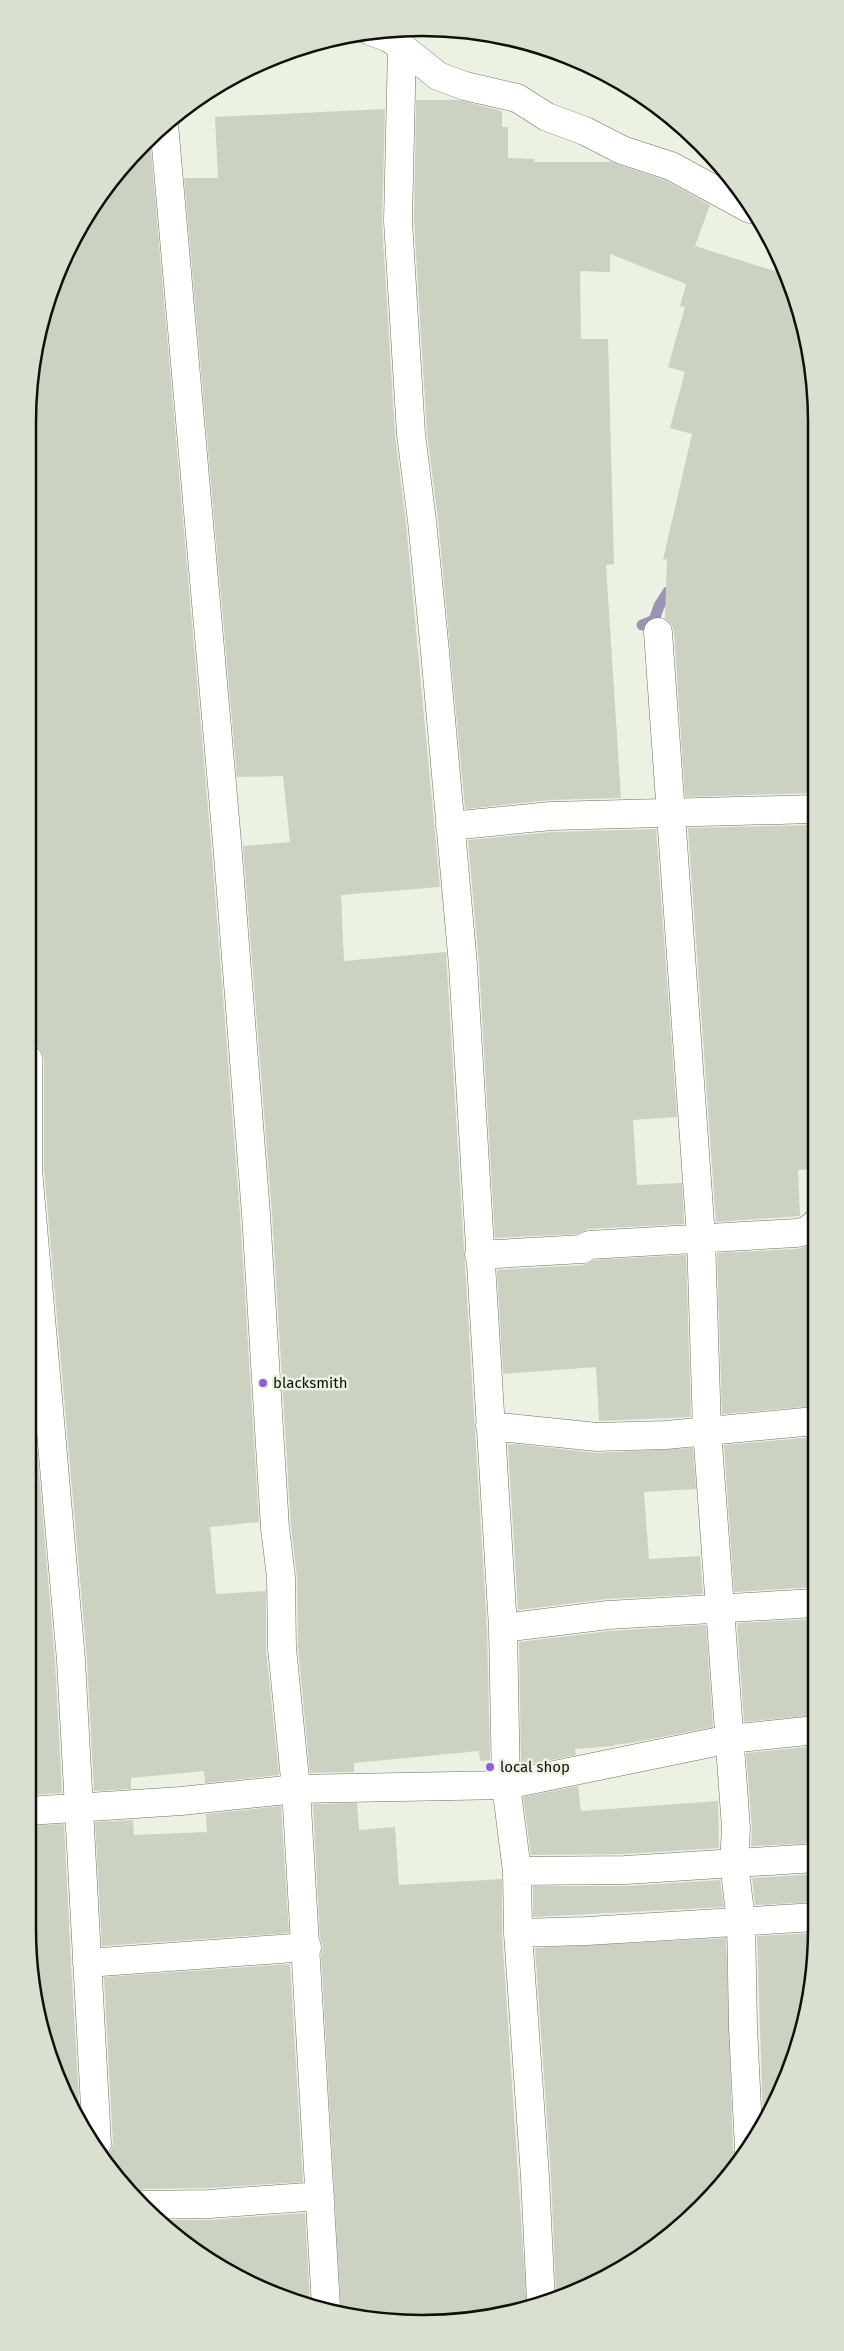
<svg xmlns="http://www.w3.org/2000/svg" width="844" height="2351" font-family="'Fira Sans',sans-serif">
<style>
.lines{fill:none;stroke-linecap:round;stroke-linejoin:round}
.stream{stroke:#9b93b4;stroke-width:11}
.building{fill:#ccd2c1}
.minor-casing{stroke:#6d7263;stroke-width:29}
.minor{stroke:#fff;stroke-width:28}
.poi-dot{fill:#8b5fd9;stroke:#ecf2e1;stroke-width:2}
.labels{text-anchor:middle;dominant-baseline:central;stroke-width:5;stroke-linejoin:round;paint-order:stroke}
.poi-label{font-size:15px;fill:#0f110c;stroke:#ecf2e1;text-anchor:start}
.rim{fill:none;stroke:#0f110c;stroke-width:2.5}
</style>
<rect width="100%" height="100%" fill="#ecf2e1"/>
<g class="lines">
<path class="stream" d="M 642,625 L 654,620 L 659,606 L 668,592 L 679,590"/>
</g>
<path class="building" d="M 416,100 L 459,100 L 502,111 L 502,127 L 508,127 L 508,158 L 534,159 L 534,162 L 611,162 L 665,180 L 710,205 L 695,246 L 784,274 L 813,370 L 814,793 L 685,797 L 674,631 L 671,623 L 665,618 L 667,559 L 663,560 L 692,434 L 670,428 L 685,372 L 668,367 L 685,307 L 680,306 L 686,284 L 610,254 L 610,272 L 580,271 L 581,339 L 608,339 L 614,564 L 606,565 L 621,798 L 551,800 L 465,809 L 438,519 L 427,433 L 414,221 Z
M 385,109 L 382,222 L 395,435 L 406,523 L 440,887 L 341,895 L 344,961 L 446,952 L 487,1629 L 490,1760 L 480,1761 L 479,1751 L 354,1763 L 354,1772 L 310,1773 L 298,1647 L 297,1577 L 291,1527 L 272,1213 L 243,846 L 290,842 L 283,776 L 237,777 L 184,178 L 218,178 L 215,117 Z
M 150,139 L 211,843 L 240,1215 L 259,1522 L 210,1527 L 216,1594 L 266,1591 L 266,1650 L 279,1775 L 205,1783 L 204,1771 L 131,1778 L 131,1789 L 94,1791 L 87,1659 L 44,1169 L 44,1059 L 41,1051 L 36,1045 L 34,1022 L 31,1022 L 28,977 L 28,422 L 41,320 L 63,261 L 75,260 L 74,238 L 109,182 Z
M 814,825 L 815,1169 L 798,1170 L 800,1216 L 716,1222 L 688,828 Z
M 656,829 L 677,1117 L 633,1120 L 637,1185 L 682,1183 L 684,1224 L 588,1229 L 578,1234 L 495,1238 L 479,964 L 468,840 L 552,832 Z
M 815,1244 L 815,1406 L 722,1414 L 717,1253 L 797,1249 Z
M 686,1255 L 691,1417 L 599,1421 L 596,1367 L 503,1374 L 497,1270 L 584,1265 L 594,1260 Z
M 28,1343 L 55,1661 L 62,1793 L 28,1795 Z
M 815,1437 L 816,1587 L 734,1592 L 724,1445 Z
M 516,1444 L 597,1453 L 693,1448 L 696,1489 L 644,1492 L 649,1559 L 700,1556 L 703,1594 L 607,1599 L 518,1610 L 508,1445 Z
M 816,1619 L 816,1715 L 744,1722 L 737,1623 Z
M 706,1625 L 713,1727 L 631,1743 L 613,1745 L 614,1746 L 575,1749 L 576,1755 L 521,1766 L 519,1642 L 609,1631 Z
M 816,1746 L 816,1843 L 751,1846 L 752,1827 L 746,1753 Z
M 578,1786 L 581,1811 L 718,1801 L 719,1848 L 624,1854 L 531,1855 L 523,1797 Z
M 357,1803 L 359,1830 L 395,1827 L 399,1885 L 502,1879 L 502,1934 L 527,2309 L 524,2310 L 448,2323 L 371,2320 L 341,2311 L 321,1953 L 323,1946 L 320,1939 L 313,1804 Z
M 281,1806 L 289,1933 L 102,1946 L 95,1822 L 133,1820 L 134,1835 L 207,1832 L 206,1814 Z
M 64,1824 L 71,1964 L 80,2116 L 57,2080 L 35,2006 L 28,1929 L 28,1826 Z
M 816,1874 L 816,1902 L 755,1905 L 752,1878 Z
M 720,1880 L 724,1907 L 533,1917 L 533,1886 L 626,1886 Z
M 816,1933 L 803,2031 L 763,2119 L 757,1936 Z
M 726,1938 L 733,2150 L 740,2161 L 701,2208 L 641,2257 L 556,2295 L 551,2176 L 535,1948 Z
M 290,1964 L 303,2182 L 208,2188 L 143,2189 L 132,2195 L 125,2189 L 106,2157 L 111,2151 L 113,2143 L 104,1977 Z
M 305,2213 L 310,2302 L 247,2283 L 182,2242 L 159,2220 L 210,2220 Z"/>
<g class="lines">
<g class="minor-casing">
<path id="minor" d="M 370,31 L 389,38 L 402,47 L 398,221 L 411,434 L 422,521 L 435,652 L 463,965 L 503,1628 L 506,1785 L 517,1871 L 518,1933 L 535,2177 L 541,2302
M 402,47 L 438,76 L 465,86 L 517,98 L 547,117 L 585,131 L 622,150 L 671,166 L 750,209
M 164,124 L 227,842 L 256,1214 L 275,1528 L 281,1577 L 282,1648 L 296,1789 L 326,2307
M 658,632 L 701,1237 L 707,1430 L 736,1828 L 734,1863 L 741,1921 L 743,2027 L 749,2149
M 450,826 L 551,816 L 814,809
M 28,1059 L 28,1170 L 71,1660 L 97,2144
M 479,1255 L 583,1249 L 589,1245 L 796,1233 L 807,1231 L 815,1224
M 490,1426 L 597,1437 L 666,1435 L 815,1421
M 503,1628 L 608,1615 L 816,1603
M 28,1811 L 181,1801 L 296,1789 L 506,1785 L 730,1739 L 816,1730
M 517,1871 L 625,1870 L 816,1858
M 518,1933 L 587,1931 L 816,1917
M 87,1963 L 307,1947
M 143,2205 L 209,2204 L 320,2196"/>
</g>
<use href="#minor" class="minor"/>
</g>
<g class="poi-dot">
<circle cx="263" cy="1383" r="5"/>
<circle cx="490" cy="1767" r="5"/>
</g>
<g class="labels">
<g class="poi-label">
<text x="273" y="1383">blacksmith</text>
<text x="500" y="1767">local shop</text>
</g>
</g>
<path d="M0 0H844V2351H0ZM422 36H422A386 386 0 0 1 808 422V1929A386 386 0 0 1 422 2315H422A386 386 0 0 1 36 1929V422A386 386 0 0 1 422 36Z" fill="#dae0d0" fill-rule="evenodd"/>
<path class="rim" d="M422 36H422A386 386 0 0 1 808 422V1929A386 386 0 0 1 422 2315H422A386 386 0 0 1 36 1929V422A386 386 0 0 1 422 36Z"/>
</svg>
